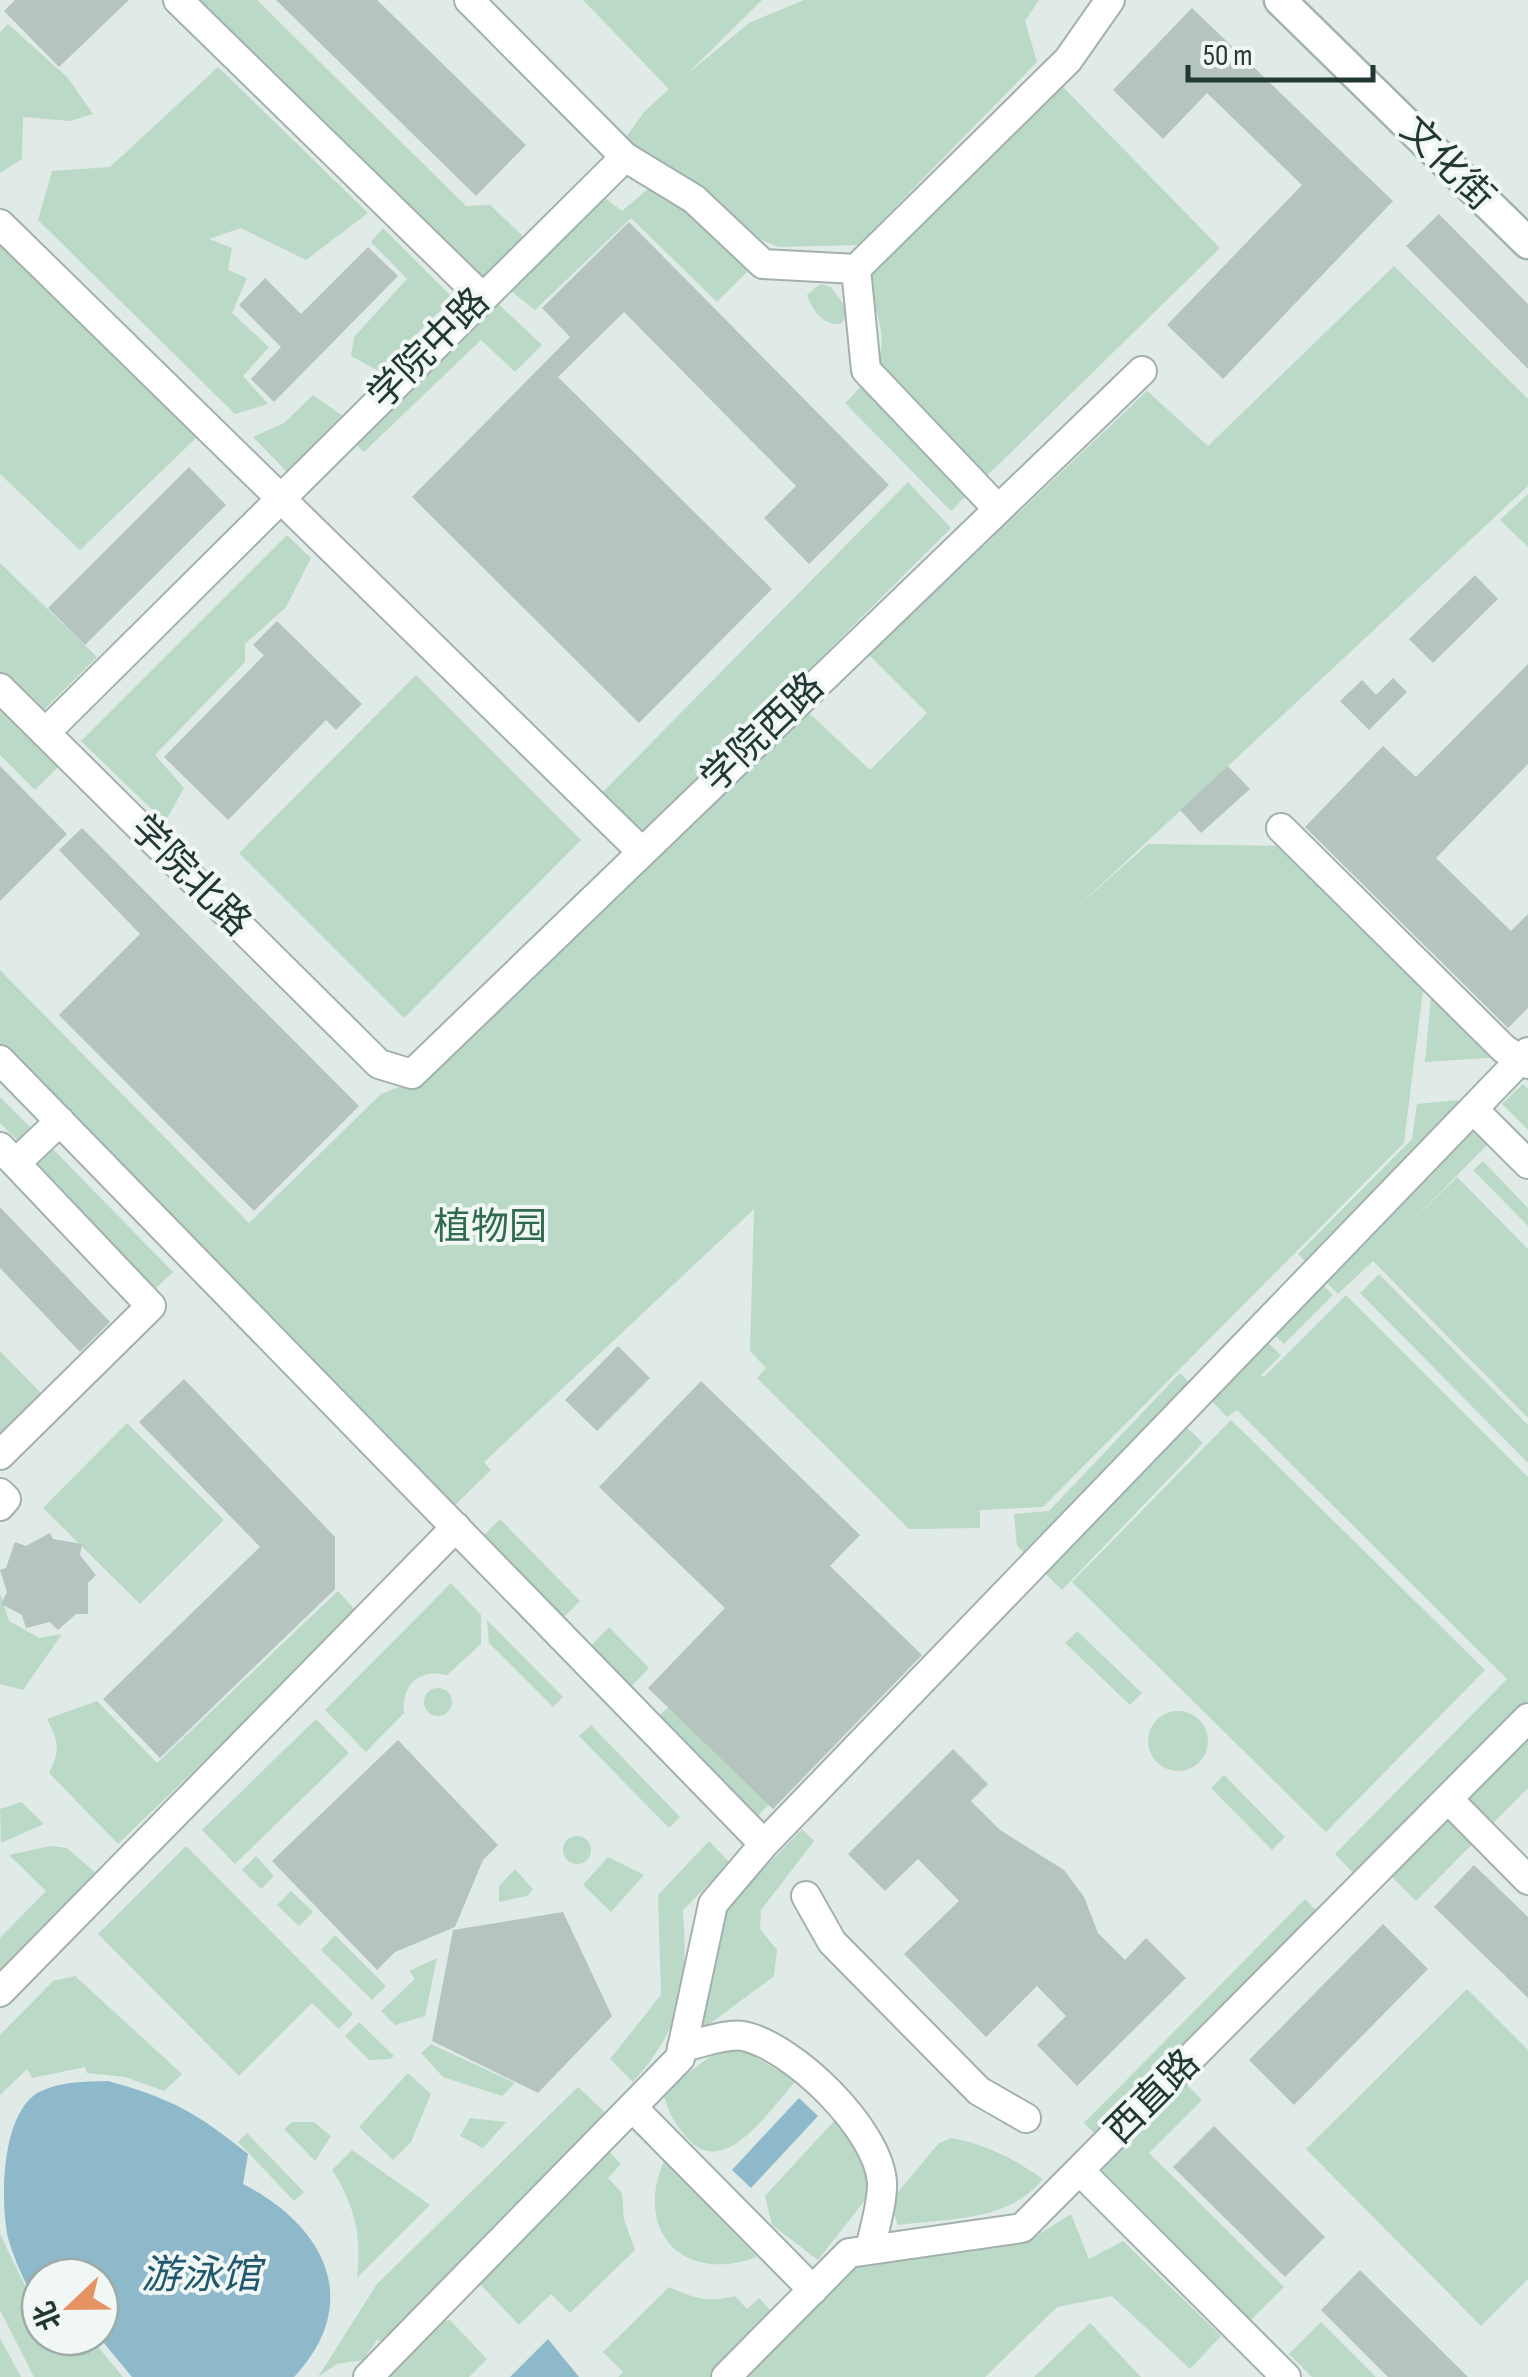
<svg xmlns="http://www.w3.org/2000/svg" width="1528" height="2377" font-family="'Sofia Sans Condensed','Noto Sans SC',sans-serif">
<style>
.green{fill:#bbd9c7}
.water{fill:#8db9ca}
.building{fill:#b6c4c0}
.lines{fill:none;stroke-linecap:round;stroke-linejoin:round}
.street-casing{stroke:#a3b1ae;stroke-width:32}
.secondary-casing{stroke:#a0b4af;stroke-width:35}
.street{stroke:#fff;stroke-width:28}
.secondary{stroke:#fff;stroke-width:30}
.labels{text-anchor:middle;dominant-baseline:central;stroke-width:8;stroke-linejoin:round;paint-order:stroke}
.street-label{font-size:38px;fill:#223835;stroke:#f0f7f4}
.park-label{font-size:38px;fill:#316b4f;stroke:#f0f7f4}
.water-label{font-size:40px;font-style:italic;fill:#22586e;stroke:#f0f7f4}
</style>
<rect width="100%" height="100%" fill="#e0eae7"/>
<path class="green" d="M 200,0 L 257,0 L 466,206 L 490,205 L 525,238 L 480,283 Z
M 583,0 L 762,0 L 685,76 L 749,23 L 804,0 L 1039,0 L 1025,21 L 1037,62 L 858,245 L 779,247 L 741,232 L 626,137 L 644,112 L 669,89 Z
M 8,24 L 68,78 L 93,114 L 70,121 L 23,117 L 22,159 L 0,173 L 0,32 Z
M 218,67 L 368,213 L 306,260 L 241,228 L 209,239 L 232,248 L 228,270 L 247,278 L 232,313 L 269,347 L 243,376 L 268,404 L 235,414 L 38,220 L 52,171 L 110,167 Z
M 1062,86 L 1220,248 L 951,511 L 845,403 C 896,353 884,340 867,277 Z
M 653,185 L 690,207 L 750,269 L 717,302 L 631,218 L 535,310 L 505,286 L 600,194 L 622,211 Z
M 383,228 L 453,298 L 379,371 L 351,356 L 354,337 L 407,279 L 371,242 Z
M 0,234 L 199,435 L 80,550 L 0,474 Z
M 1394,266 L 1528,399 L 1528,486 L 1076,908 L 1148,844 L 1283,846 L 1423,991 L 1404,1143 L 1043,1507 L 980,1510 L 980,1528 L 909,1529 L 757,1378 L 766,1368 L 750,1351 L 754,1209 L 484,1462 L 491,1470 L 451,1509 L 0,1050 L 0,970 L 249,1223 L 381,1094 L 407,1084 L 807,711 L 870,770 L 927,713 L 869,655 L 1147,391 L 1208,446 Z
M 820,284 L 831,287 L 849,312 L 841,324 C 822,325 813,311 807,295 Z
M 492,298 L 542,345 L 515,372 L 481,340 L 364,452 L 349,437 Z
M 313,395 L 344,417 L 289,474 L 253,437 L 284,423 Z
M 908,482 L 951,528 L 643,835 L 601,794 Z
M 1528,494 L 1528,547 L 1500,520 Z
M 287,535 L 311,558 L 286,607 L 245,644 L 245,662 L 155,755 L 184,788 L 165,822 L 81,741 Z
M 0,563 L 97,657 L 41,713 L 0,672 Z
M 416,675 L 581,840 L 404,1018 L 239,853 Z
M 0,702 L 62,763 L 35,790 L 0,755 Z
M 1432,986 L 1503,1057 L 1425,1062 Z
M 1523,1084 L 1528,1089 L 1528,1130 L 1502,1104 Z
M 0,1097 L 35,1132 L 22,1145 L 0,1123 Z
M 1458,1100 L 1495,1137 L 1401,1232 L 1457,1177 L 1528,1249 L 1528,1418 L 1373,1261 L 1338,1294 L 1298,1254 L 1412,1139 L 1417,1104 Z
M 46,1142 L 173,1272 L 156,1288 L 29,1159 Z
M 1483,1161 L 1528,1208 L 1528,1226 L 1473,1170 Z
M 1379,1274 L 1528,1425 L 1528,1463 L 1360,1293 Z
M 1320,1282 L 1333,1295 L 1284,1344 L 1271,1331 Z
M 1346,1295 L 1528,1477 L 1528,1714 L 1362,1882 L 1335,1854 L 1507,1679 L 1237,1410 L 1227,1417 L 1205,1394 L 1262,1337 L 1281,1355 L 1261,1375 L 1264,1377 Z
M 0,1351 L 41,1393 L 0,1436 Z
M 1180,1373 L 1197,1390 L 1174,1415 L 1203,1443 L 1062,1590 L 1017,1546 L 1014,1514 L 1049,1511 Z
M 1231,1420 L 1485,1670 L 1326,1832 L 1072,1582 Z
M 127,1423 L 224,1520 L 140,1604 L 43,1508 Z
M 500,1519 L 580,1601 L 559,1622 L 479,1540 Z
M 451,1583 L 481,1615 L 481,1644 L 447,1675 C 419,1668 401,1685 404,1713 L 366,1752 L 325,1710 Z
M 338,1591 L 358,1613 L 118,1844 L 49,1773 C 60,1751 59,1741 47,1719 L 97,1701 L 157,1763 Z
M 0,1593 L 9,1621 L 39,1638 L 62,1634 L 23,1690 L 0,1684 Z
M 487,1620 L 563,1697 L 553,1707 L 489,1643 Z
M 609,1627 L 649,1668 L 629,1689 L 588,1649 Z
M 1077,1631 L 1142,1693 L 1130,1705 L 1065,1643 Z
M424 1702a14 14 0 1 1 28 0a14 14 0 1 1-28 0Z
M 678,1698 L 775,1798 L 756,1818 L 657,1718 Z
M1148 1741a30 30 0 1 1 60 0a30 30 0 1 1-60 0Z
M 316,1719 L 349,1753 L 235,1864 L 202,1830 Z
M 591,1725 L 680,1817 L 669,1828 L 579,1736 Z
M 1528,1727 L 1528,1788 L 1416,1901 L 1386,1871 Z
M 1224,1775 L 1285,1837 L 1272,1850 L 1211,1788 Z
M 21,1802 L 44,1824 L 1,1843 L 0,1809 Z
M 802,1829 L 814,1841 L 761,1910 L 760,1929 L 777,1950 L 774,1976 L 700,2031 L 694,2024 L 723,1911 Z
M563 1850a14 14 0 1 1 28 0a14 14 0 1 1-28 0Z
M 709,1841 L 730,1863 L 683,1910 C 688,1986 684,2024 633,2082 L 610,2059 L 661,1995 L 658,1895 Z
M 50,1846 L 67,1848 L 98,1875 L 0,1974 L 0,1938 L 46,1891 L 9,1855 Z
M 186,1846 L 353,2014 L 339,2029 L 312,2003 L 239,2076 L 98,1934 Z
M 256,1856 L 274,1876 L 261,1889 L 242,1870 Z
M 608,1857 L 644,1875 L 611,1912 L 583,1885 Z
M 515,1869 L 533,1889 L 527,1896 L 499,1902 L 499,1886 Z
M 291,1891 L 313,1912 L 299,1926 L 277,1905 Z
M 1305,1899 L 1321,1915 L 1100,2139 L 1084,2123 Z
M 335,1935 L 386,1986 L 372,2000 L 321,1950 Z
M 437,1958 L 425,2016 L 395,2025 L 381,2011 L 415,1979 L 409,1971 Z
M 75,1976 L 182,2074 L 164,2091 L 125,2077 L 87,2073 L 85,2067 L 32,2078 L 27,2069 L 0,2095 L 0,2035 L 53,1981 Z
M 1467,1989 L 1528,2050 L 1528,2279 L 1481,2326 L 1306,2149 Z
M 359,2022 L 394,2056 L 390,2059 L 369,2060 L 345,2036 Z
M 431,2044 L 515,2083 L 502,2096 L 443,2077 L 421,2053 Z
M 724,2046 L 747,2052 L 796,2081 C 772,2106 725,2181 688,2139 C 674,2123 668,2112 663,2092 Z
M 408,2073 L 431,2094 L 411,2142 L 393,2160 L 359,2127 Z
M 1183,2081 L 1202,2100 L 1149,2153 L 1284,2287 L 1251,2320 L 1098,2166 Z
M 578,2087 L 613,2120 L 391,2343 L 377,2340 L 363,2360 L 337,2364 L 318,2377 L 377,2284 Z
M 470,2118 L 506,2122 L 483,2148 L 460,2136 Z
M 835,2120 C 850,2142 871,2168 869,2195 L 818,2260 L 772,2225 L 765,2196 Z
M 292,2122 L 314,2122 L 331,2136 L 315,2161 L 284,2129 Z
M 247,2133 L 304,2192 L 294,2201 L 238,2142 Z
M 951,2138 C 986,2144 1014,2159 1043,2179 C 1008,2222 949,2218 898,2225 L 892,2208 L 894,2197 L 939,2143 Z
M 607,2149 L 621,2164 L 608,2178 L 622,2193 L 624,2219 L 635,2250 L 570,2313 L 551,2294 L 519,2325 L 475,2279 Z
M 352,2150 L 430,2205 L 357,2278 C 362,2236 355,2205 332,2170 Z
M 664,2161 L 757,2257 C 685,2284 633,2233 664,2161 Z
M 1071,2214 L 1089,2259 L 1123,2241 L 1221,2336 L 1190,2369 L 1112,2296 L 1057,2307 L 985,2377 L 745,2377 L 856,2267 L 1028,2241 Z
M 0,2234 L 40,2317 L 40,2337 L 90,2337 L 123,2377 L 34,2377 L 0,2310 Z
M 669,2287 C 693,2298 709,2303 735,2296 L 747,2309 L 759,2298 L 775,2315 L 712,2377 L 618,2377 L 623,2372 L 603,2352 Z
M 450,2320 L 487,2359 L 469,2377 L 380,2377 L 435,2323 Z
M 1321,2322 L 1376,2377 L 1312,2377 L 1289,2354 Z
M 1090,2323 L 1141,2377 L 1034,2377 Z
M 0,2338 L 21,2377 L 0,2377 Z"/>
<path class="water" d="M 108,2081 C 172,2099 196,2112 248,2154 L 243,2184 C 325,2226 364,2302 294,2377 L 132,2377 L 99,2337 L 100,2277 L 40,2277 L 40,2309 C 27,2288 15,2262 8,2238 C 0,2200 1,2113 39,2092 C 61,2081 84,2082 108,2081 Z
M 799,2098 L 818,2116 L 751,2188 L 732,2170 Z
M 548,2339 L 579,2377 L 510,2377 Z"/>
<path class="building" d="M 15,0 L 129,0 L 59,67 L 4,11 Z
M 276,0 L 377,0 L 526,145 L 476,196 Z
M 1192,8 L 1393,201 L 1223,379 L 1167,325 L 1302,185 L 1207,93 L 1163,139 L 1113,90 Z
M 1439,214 L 1528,304 L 1528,369 L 1406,246 Z
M 629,222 L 889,485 L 809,564 L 764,518 L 796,486 L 624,312 L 558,377 L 772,589 L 639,723 L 412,497 L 570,337 L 542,308 Z
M 368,247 L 398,276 L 274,402 L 251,379 L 281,347 L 239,305 L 265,278 L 301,314 Z
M 189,467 L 226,505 L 85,645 L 48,608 Z
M 1475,575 L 1498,599 L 1433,663 L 1409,639 Z
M 277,621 L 362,704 L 336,730 L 326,720 L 228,820 L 164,757 L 264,655 L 253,645 Z
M 1528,664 L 1528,764 L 1436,858 L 1511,931 L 1528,914 L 1528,1008 L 1508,1028 L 1305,827 L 1383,746 L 1416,777 Z
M 1393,678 L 1407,692 L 1369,730 L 1340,701 L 1362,680 L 1376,695 Z
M 0,766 L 67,834 L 0,901 Z
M 1228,766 L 1250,789 L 1201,833 L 1180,810 Z
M 82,828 L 359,1106 L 254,1211 L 59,1015 L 140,934 L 59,850 Z
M 0,1207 L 110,1322 L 80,1352 L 0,1268 Z
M 618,1346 L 650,1378 L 597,1431 L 565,1400 Z
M 184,1379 L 335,1537 L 335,1589 L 160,1758 L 103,1699 L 260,1547 L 139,1422 Z
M 701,1381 L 860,1535 L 830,1566 L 922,1655 L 773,1809 L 648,1688 L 725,1608 L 599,1487 Z
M 50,1533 L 53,1539 L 82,1544 L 80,1555 L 96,1575 L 88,1583 L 88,1614 L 76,1614 L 58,1630 L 50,1622 L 26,1628 L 22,1615 L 1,1604 L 7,1592 L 0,1570 L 6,1568 L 15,1542 L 26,1546 Z
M 398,1740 L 498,1845 L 483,1860 L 455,1927 L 395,1952 L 377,1970 L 272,1861 Z
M 953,1749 L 988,1784 L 971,1801 L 1000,1830 L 1064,1870 L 1084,1897 L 1098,1933 L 1125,1960 L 1146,1938 L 1186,1978 L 1077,2086 L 1037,2045 L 1066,2016 L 1037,1986 L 986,2037 L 904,1954 L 959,1901 L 918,1859 L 885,1891 L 848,1854 Z
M 1474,1865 L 1528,1917 L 1528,1998 L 1434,1907 Z
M 563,1912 L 612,2016 L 538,2093 L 432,2041 L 453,1930 Z
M 1383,1924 L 1428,1969 L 1294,2105 L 1249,2060 Z
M 1214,2126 L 1325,2237 L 1285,2277 L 1173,2167 Z
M 1360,2270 L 1468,2377 L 1388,2377 L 1321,2310 Z"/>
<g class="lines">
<g class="street-casing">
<path id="street" d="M 178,0 L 482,297
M 469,0 L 625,157
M 0,224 L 640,850
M 856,269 L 1068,60 L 1110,0
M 856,269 L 866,370 L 998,509
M 0,688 L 379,1064 L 412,1074 L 1142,371
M 45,733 L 625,157 L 694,199 L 763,264 L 856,269
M 1281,828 L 1504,1049 L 1528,1064
M 0,1060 L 764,1844
M 1474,1110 L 1528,1164
M 0,1147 L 151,1306 L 0,1455
M 16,1163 L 60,1121
M 0,1493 L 6,1499 L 0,1506
M 1448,1799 L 1528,1880
M 806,1896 L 832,1942 L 979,2091 L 1026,2118
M 0,1992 L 456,1527
M 682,2047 C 699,2044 726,2033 743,2036 C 793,2046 878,2129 882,2182 C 883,2202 874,2229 870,2250
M 632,2107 L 813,2290
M 1080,2171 L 1286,2377
M 368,2377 L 680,2058 L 713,1904 L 764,1844 L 1528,1052
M 726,2377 L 849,2253 L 1022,2228 L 1528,1718"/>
</g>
<g class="secondary-casing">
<path id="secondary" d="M 1280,0 L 1528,243"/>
</g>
<use href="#street" class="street"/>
<use href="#secondary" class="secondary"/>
</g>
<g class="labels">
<g class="street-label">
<text transform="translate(1447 164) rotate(45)">文化街</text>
<text transform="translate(429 349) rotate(-45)">学院中路</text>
<text transform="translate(763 733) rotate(-44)">学院西路</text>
<text transform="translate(190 876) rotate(45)">学院北路</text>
<text transform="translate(1153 2097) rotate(-45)">西直路</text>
</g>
<g class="park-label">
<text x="490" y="1227">植物园</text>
</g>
<g class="water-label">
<text x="201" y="2276">游泳馆</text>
</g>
</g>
<g transform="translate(70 2307) rotate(248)"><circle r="48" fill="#f0f7f4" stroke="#9eaba8" stroke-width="2.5"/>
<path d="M0-8L18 38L0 25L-18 38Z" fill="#e59363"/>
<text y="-15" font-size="28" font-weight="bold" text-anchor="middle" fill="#223835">北</text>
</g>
<path d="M1188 65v15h185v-15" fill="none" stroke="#223835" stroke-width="5"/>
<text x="1203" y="65" font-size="30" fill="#223835" stroke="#f0f7f4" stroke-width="8" paint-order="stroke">50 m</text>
</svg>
